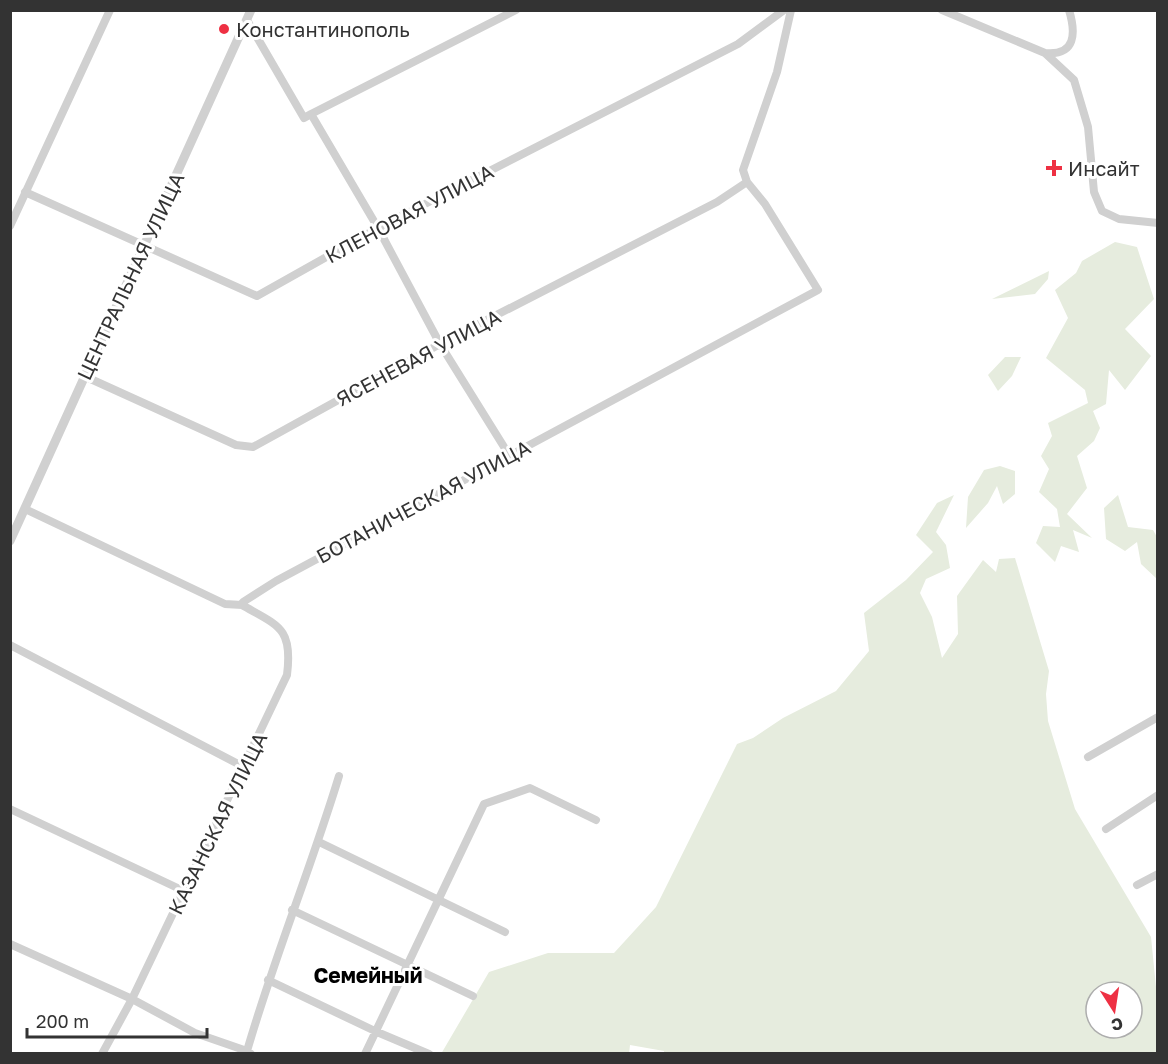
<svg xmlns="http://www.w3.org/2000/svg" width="1168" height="1064" font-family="'Golos Text',sans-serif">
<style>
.green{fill:#e6ecde;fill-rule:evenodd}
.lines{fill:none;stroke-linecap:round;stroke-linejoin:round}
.minor{stroke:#d0d0d0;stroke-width:8}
.tertiary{stroke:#d0d0d0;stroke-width:9}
.poi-dot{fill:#ee3043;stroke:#fff;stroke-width:2}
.labels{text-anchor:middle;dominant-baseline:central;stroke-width:6;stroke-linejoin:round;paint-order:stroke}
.poi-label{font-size:20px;fill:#333;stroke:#fff;text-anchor:start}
.street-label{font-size:20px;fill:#333;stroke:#fff}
.neighbourhood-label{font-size:21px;font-weight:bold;fill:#000;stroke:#fff}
</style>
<rect width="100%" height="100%" fill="#fff"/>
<path class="green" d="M 1115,242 L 1137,247 L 1154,299 L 1125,329 L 1151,356 L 1125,390 L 1109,370 L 1106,404 L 1093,411 L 1100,428 L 1094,441 L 1077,456 L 1087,488 L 1067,514 L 1092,538 L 1073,530 L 1079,552 L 1061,546 L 1055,562 L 1036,543 L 1043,526 L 1060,527 L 1057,509 L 1039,492 L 1049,469 L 1041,456 L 1052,436 L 1048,423 L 1088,403 L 1085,390 L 1046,358 L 1068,318 L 1055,290 L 1076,273 L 1082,261 Z
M 1049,271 L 1048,279 L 1035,294 L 992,299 Z
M 1005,357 L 1021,357 L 1012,376 L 998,391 L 988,375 Z
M 1000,466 L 1015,471 L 1015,494 L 1003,504 L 997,486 L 988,503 L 966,528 L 968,497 L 984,470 Z
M 954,495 L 936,532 L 946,545 L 950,568 L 926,579 L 920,593 L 932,617 L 942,658 L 958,634 L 957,596 L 983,560 L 996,572 L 999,559 L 1015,558 L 1049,671 L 1046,694 L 1048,721 L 1075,809 L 1151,937 L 1157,997 L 1157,1053 L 664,1054 L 664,1051 L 630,1045 L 629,1054 L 441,1054 L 489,972 L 548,953 L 614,953 L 656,907 L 737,744 L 753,738 L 783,718 L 836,691 L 869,651 L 864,613 L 906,580 L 933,552 L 916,535 L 937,503 ZM 1096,992 L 1132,992 L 1132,1028 L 1096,1028 Z
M 1118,495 L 1128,527 L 1153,530 L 1157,537 L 1157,579 L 1141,564 L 1137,542 L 1125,551 L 1106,539 L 1104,508 Z"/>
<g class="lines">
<path class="minor" d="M 942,10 L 1045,53 L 1074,80 L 1088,127 L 1094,192 L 1102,211 L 1119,219 L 1158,223
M 247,20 L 304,118 L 311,114 L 378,228 L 440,344 L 509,455
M 1045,53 C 1076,56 1076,33 1069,10
M 311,114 L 516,10
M 25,192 L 257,296 L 378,228 L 738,44 L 784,10
M 10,226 L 110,10
M 84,376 L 236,445 L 253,447 L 440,344 L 717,202 L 747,182
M 25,509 L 225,604 L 242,605 L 243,602 L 276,581 L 818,290 L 765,204 L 747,182 L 743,170 L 777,72 L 791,10
M 10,645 L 244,767
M 1088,757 L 1158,717
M 10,809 L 184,891
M 1106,829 L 1158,795
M 319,842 L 505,932
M 1137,885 L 1158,874
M 292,910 L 473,996
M 10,944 L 132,999 L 195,1033 L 247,1051 L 245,1054
M 268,980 L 377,1032 L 429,1054
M 102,1054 L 132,999 L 287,675 C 293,628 279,626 242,605
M 251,1054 L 247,1051 C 274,958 311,868 339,776
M 365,1054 L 484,804 L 530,788 L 596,820"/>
<path class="tertiary" d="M 10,541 L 251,10"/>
</g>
<g class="poi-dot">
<circle cx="224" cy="29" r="6"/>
<path d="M1051 159h6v6h6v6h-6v6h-6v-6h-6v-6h6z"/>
</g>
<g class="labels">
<g class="poi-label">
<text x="236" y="29">Константинополь</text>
<text x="1068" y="168">Инсайт</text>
</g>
<g class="street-label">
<text transform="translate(409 213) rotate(-28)">КЛЕНОВАЯ УЛИЦА</text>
<text transform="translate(130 276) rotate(-65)">ЦЕНТРАЛЬНАЯ УЛИЦА</text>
<text transform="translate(418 357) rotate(-28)">ЯСЕНЕВАЯ УЛИЦА</text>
<text transform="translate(423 501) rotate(-28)">БОТАНИЧЕСКАЯ УЛИЦА</text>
<text transform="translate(217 823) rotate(-64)">КАЗАНСКАЯ УЛИЦА</text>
</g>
<g class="neighbourhood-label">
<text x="368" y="975">Семейный</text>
</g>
</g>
<rect width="1168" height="1064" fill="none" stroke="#333333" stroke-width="24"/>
<g transform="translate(1114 1010) rotate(168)"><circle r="28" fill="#ffffff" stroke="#adadad" stroke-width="1.5"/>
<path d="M0-4.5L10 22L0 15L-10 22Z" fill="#ee3043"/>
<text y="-9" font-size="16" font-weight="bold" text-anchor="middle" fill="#333333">С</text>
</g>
<path d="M27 1028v9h180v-9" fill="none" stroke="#333333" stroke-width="3"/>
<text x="36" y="1028" font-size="18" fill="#333333" stroke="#ffffff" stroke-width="4.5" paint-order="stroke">200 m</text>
</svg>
